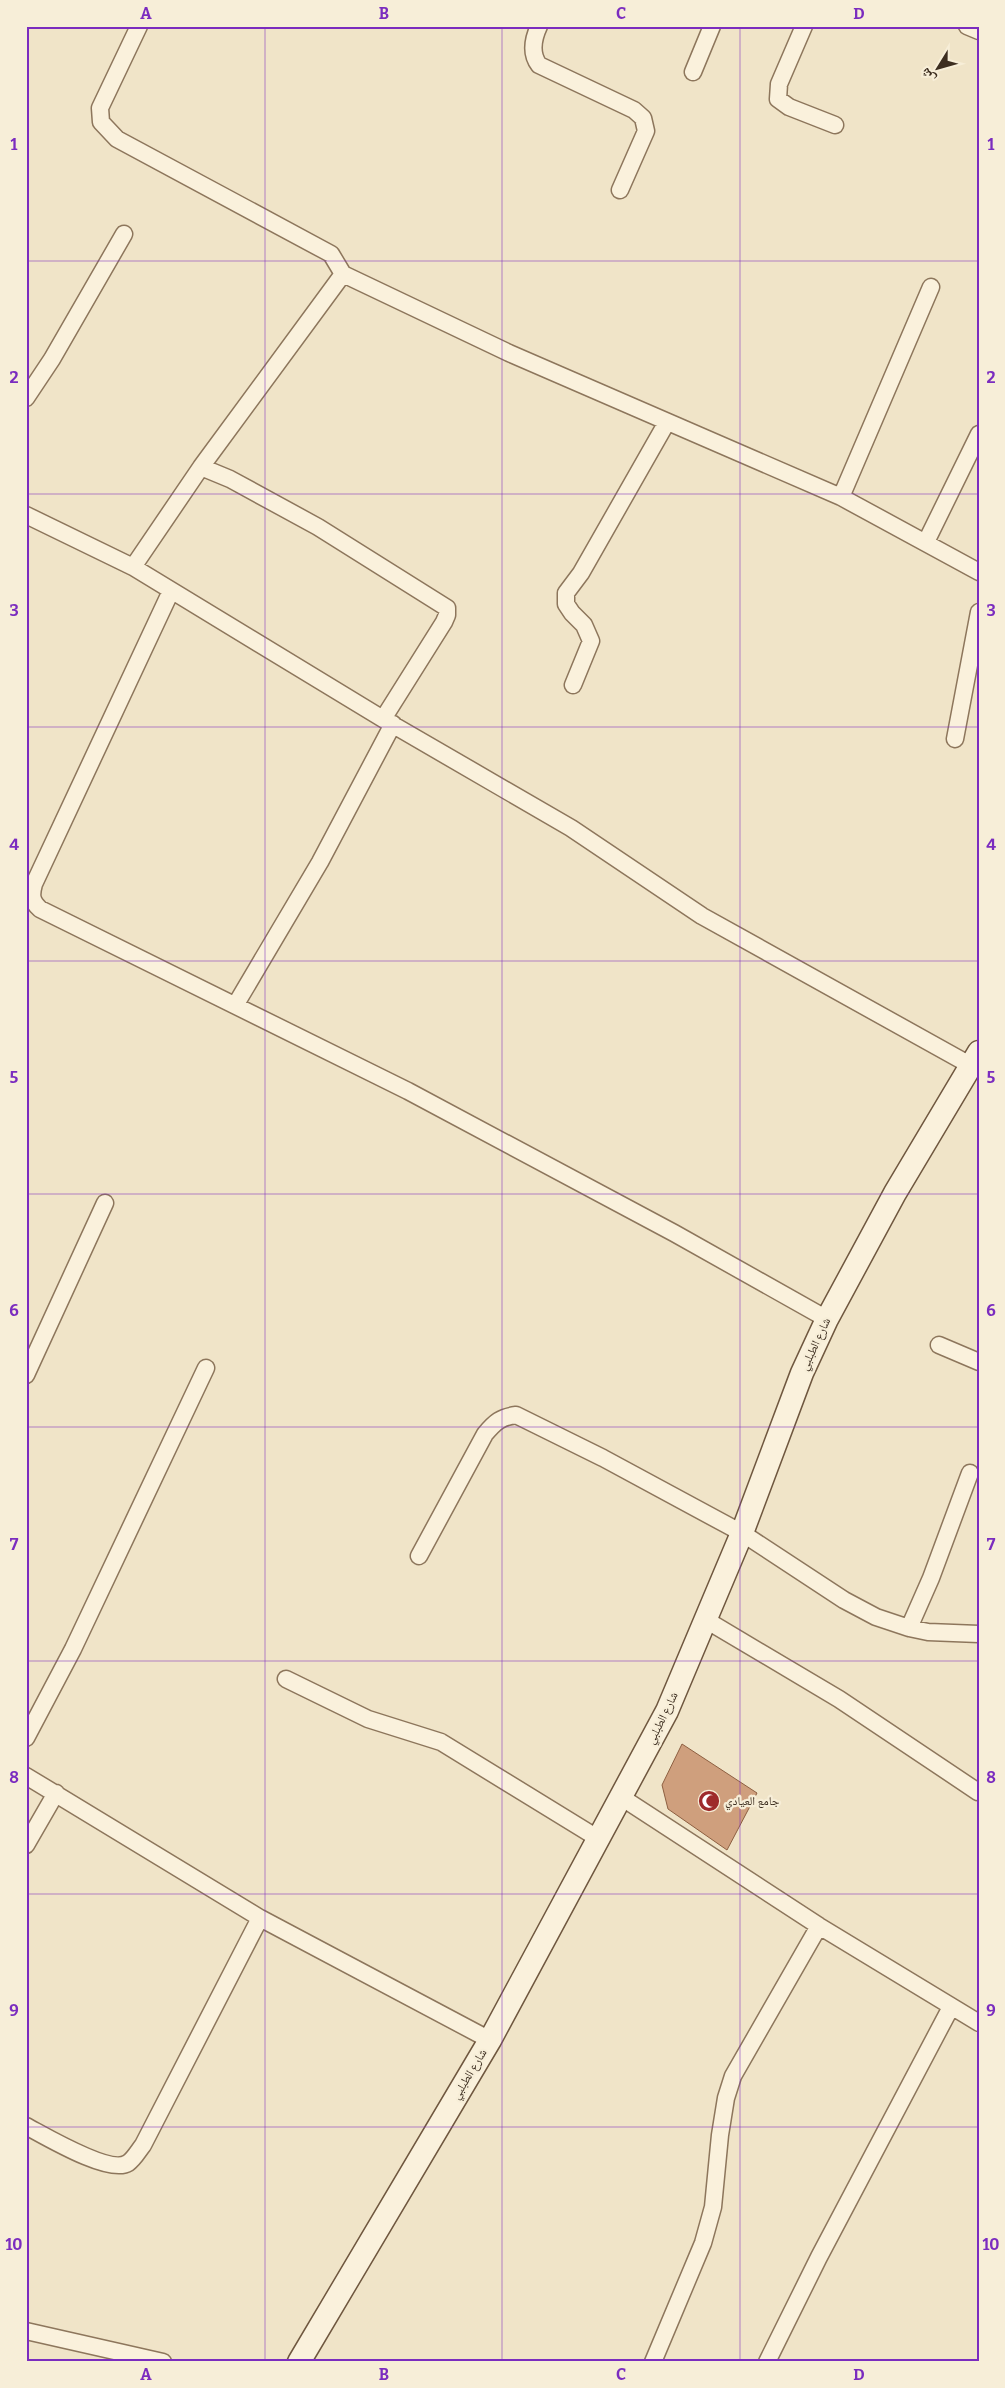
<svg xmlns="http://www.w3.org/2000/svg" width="1005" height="2388" font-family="Bitter,'Noto Naskh Arabic',serif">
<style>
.building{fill:#cf9f7d;stroke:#8d5f41}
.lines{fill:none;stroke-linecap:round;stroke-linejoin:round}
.street-casing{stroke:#8d765c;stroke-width:19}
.secondary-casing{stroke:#6f573f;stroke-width:25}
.street{stroke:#faf1dc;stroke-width:16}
.secondary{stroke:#faf1dc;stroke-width:22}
.grid{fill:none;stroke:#7b2cbf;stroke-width:1;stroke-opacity:0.55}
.labels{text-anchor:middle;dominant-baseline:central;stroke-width:4.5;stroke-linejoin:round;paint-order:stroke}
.street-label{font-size:12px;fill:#3d2e20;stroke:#f7eed8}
.poi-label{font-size:12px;fill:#3d2e20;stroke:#f7eed8;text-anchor:start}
.neatline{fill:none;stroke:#7b2cbf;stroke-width:2}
.grid-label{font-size:16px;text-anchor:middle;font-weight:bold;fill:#7b2cbf}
</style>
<rect width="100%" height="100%" fill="#f0e4c8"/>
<path class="building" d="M 682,1744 L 757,1793 L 727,1850 L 668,1809 L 662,1785 Z"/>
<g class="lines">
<g class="street-casing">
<path id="street" d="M 139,26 L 100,108 L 101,122 L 117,139 L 331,254 L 343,274 L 509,353 L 841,497 L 979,572
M 539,26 C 533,39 530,53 539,65 L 634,110 L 643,118 L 646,131 L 620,190
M 804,26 L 779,84 L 778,99 L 789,107 L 835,125
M 967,26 L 979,31
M 693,72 L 712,26
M 26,398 L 52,359 L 124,234
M 201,467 L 230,479 L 318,527 L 447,608 L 447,615 L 444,622 L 383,719
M 841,497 L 931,287
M 26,515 L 133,567 L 383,719 L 571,828 L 702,916 L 970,1065
M 926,542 L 979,434
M 133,567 L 201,467 L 343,274
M 171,591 L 34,884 C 31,895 31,901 40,909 L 408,1091 L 674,1233 L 827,1319
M 573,685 L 591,641 L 584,625 L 572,613 L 566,604 L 566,593 L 581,573 L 667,422
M 955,739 L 979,612
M 236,1004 L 320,862 L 393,724
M 939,1345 L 979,1362
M 26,1375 L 105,1203
M 419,1556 L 485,1434 C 495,1422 501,1417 516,1415 L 603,1458 L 742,1533 L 844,1600 L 876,1617 L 909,1628 L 931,1578 L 970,1473
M 706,1620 L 839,1699 L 978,1792
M 909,1628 L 928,1632 L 979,1634
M 286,1679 L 368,1719 L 441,1742 L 599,1839
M 26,1738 L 73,1649 L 206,1368
M 26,1776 L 260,1918 L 490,2040
M 621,1797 L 819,1926 L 979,2023
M 26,1845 L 56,1793
M 26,2126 C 45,2136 110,2175 128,2163 C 134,2159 139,2150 143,2145 L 260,1918
M 26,2331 L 163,2362
M 653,2362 L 703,2243 L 713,2207 L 720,2135 L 726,2098 L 733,2076 L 819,1926
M 767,2362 L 819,2257 L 951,2007"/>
</g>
<g class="secondary-casing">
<path id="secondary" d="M 299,2362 L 490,2040 L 667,1711 L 742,1533 L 802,1373 L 827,1319 L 895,1193 L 979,1052"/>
</g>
<use href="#street" class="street"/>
<use href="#secondary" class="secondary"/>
</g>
<path class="grid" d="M 265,26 L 265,2362M 502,26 L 502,2362M 740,26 L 740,2362M 26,261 L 979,261M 26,494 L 979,494M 26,727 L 979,727M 26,961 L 979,961M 26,1194 L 979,1194M 26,1427 L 979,1427M 26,1661 L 979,1661M 26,1894 L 979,1894M 26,2127 L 979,2127"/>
<defs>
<g id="mosque-disc" transform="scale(1.125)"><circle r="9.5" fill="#9e2a2b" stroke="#f7eed8"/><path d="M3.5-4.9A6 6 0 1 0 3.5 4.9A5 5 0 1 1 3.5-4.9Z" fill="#fff"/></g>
</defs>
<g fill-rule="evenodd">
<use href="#mosque-disc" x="709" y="1801"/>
</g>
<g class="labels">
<g class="street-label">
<text transform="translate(815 1344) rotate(-65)">شارع الطبلبي</text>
<text transform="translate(662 1718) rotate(-64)">شارع الطبلبي</text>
<text transform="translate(469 2074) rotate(-59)">شارع الطبلبي</text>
</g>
<g class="poi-label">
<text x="725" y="1801">جامع العيادي</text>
</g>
</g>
<rect width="1005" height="2388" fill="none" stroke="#f7eed8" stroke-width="55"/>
<g transform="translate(938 68) rotate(233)" stroke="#f7eed8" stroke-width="4" paint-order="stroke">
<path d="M0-4L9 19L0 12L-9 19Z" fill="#3d2e20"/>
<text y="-8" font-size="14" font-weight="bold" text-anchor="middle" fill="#3d2e20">ش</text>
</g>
<rect x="28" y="28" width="950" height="2332" class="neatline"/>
<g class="grid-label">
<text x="146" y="19">A</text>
<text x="384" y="19">B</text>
<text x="621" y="19">C</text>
<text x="859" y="19">D</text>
<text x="14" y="150">1</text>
<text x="991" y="150">1</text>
<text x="14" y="383">2</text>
<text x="991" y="383">2</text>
<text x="14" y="616">3</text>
<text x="991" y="616">3</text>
<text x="14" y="850">4</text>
<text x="991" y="850">4</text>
<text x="14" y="1083">5</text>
<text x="991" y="1083">5</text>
<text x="14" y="1316">6</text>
<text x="991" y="1316">6</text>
<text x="14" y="1550">7</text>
<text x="991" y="1550">7</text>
<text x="14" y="1783">8</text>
<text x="991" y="1783">8</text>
<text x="14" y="2016">9</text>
<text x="991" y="2016">9</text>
<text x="14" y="2250">10</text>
<text x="991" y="2250">10</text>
<text x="146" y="2380">A</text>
<text x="384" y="2380">B</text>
<text x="621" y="2380">C</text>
<text x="859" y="2380">D</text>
</g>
</svg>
